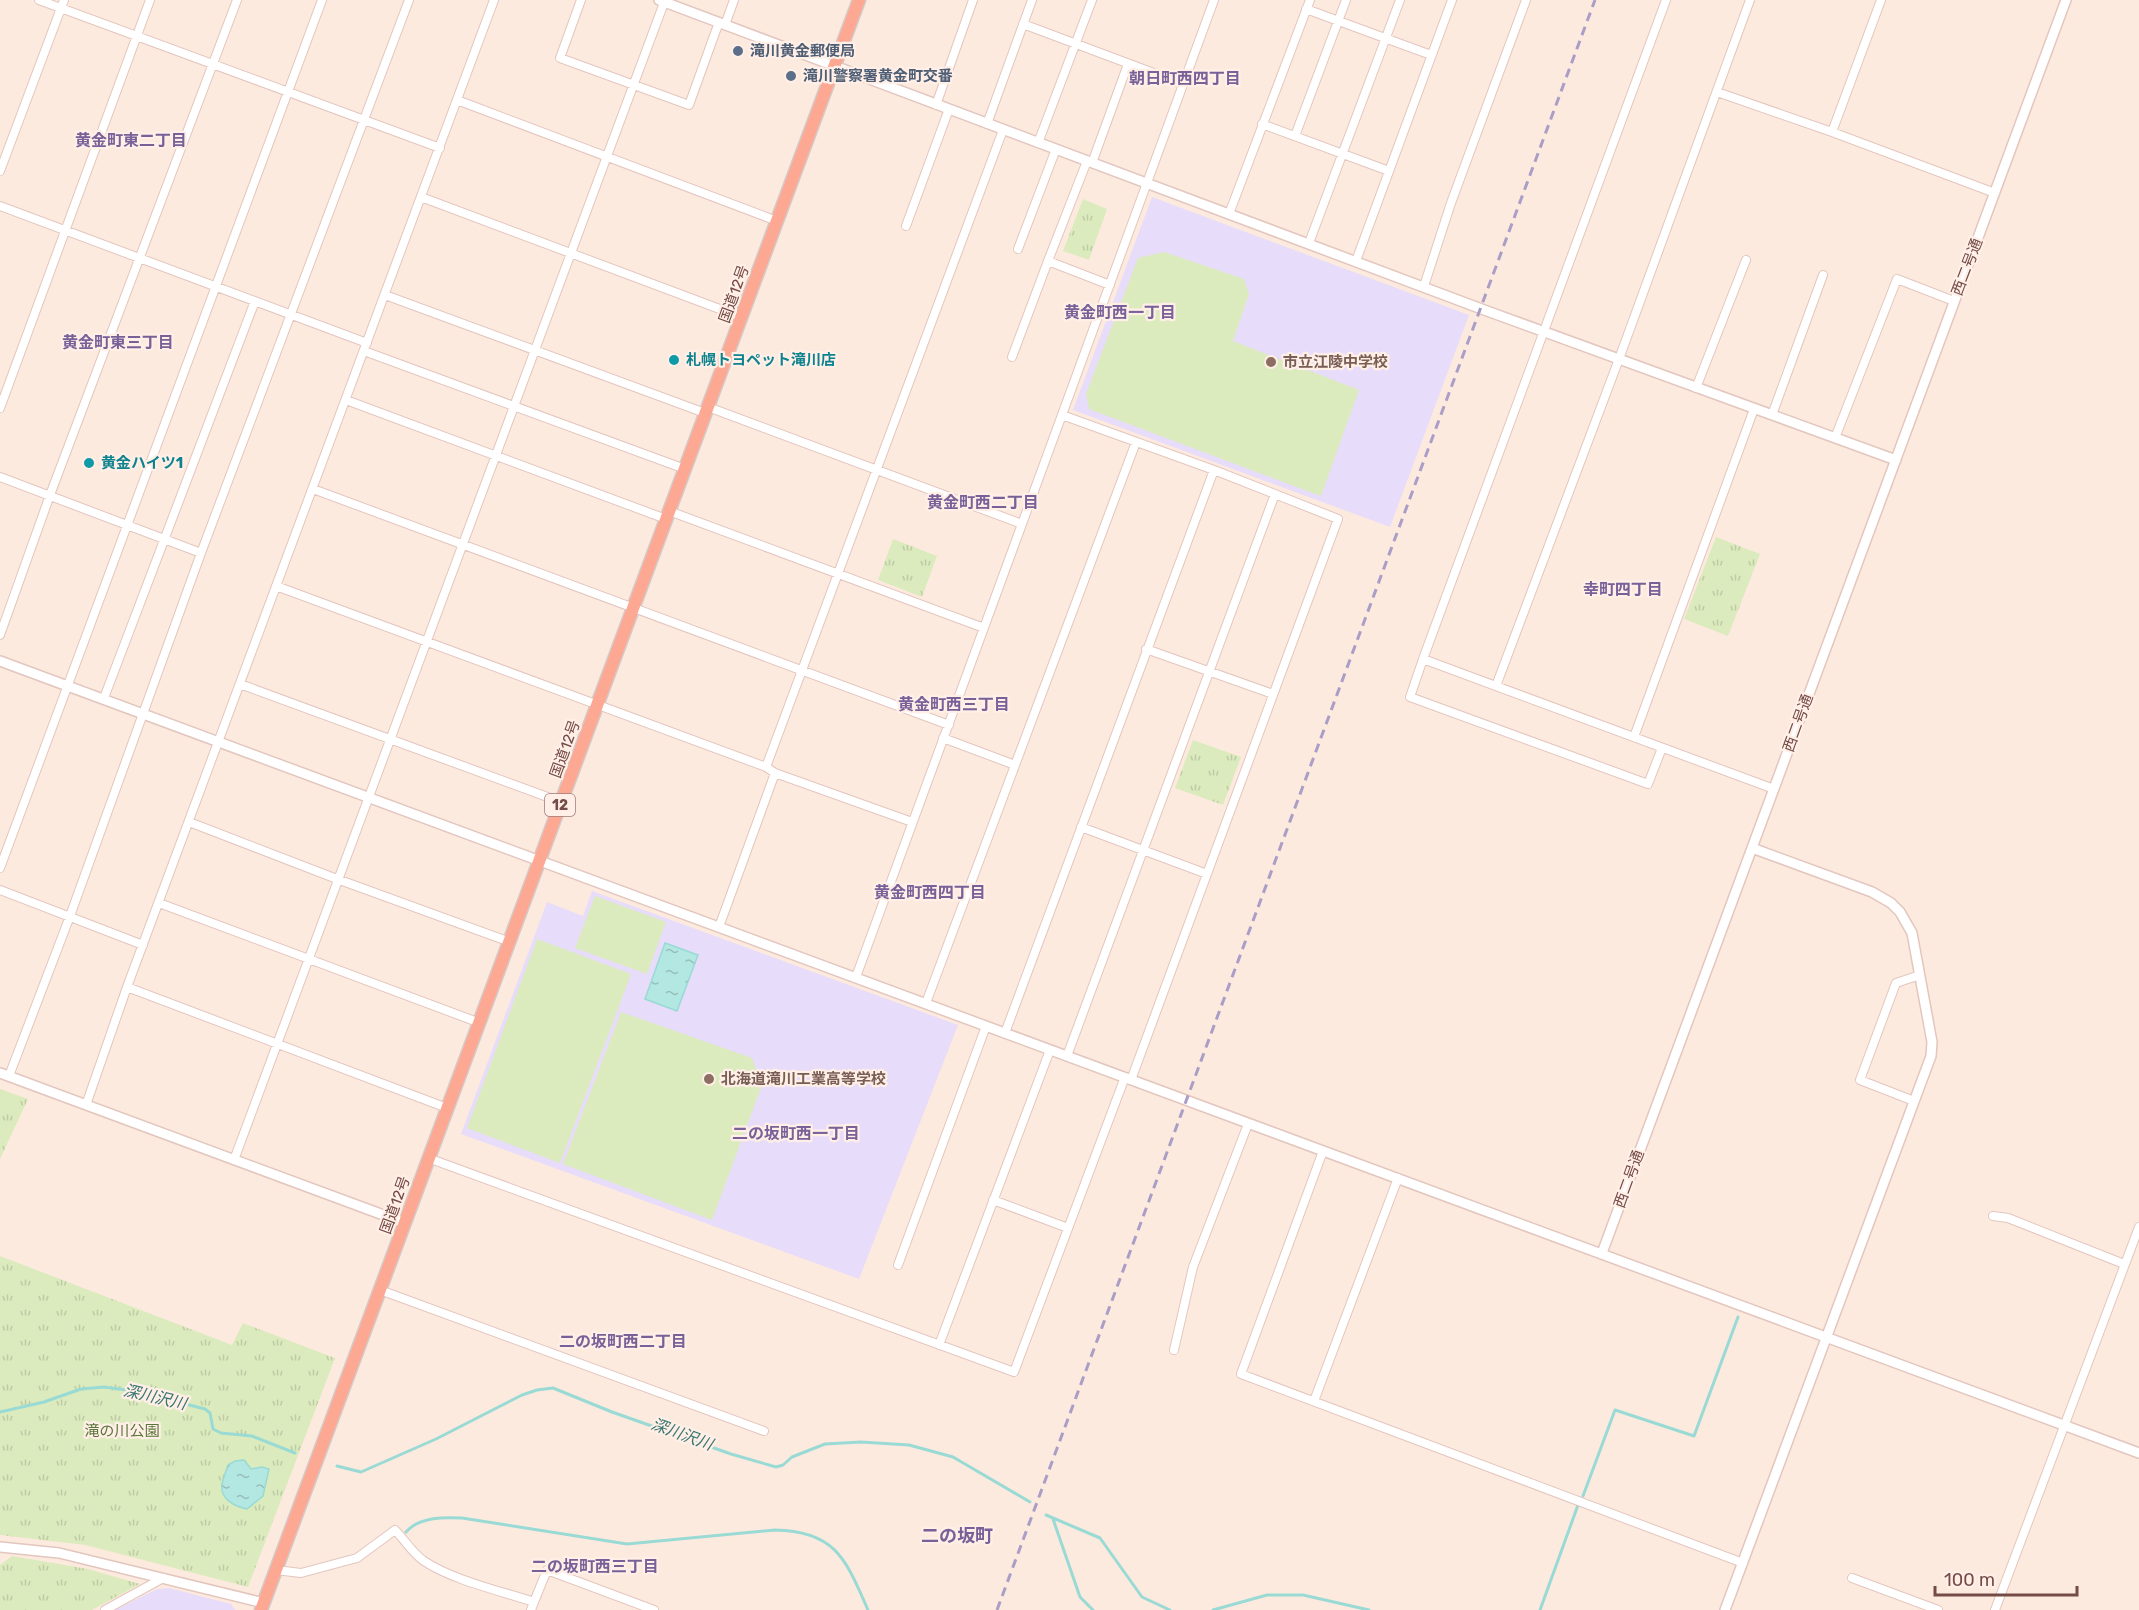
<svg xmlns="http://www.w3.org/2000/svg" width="2139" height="1610" font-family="Rubik,'Noto Sans JP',sans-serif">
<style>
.education{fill:#e7dcf9}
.grass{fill:url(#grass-tufts)}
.pitch{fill:#dbebbd}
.water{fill:url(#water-ripples);stroke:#99dad4;stroke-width:1.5}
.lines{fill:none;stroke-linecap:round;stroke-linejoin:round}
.stream{stroke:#99dad4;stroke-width:3}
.minor-casing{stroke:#e3c6be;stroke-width:10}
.tertiary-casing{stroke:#e3c6be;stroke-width:12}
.trunk-casing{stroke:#d5c9c8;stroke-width:15}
.minor{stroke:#fff;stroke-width:8}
.tertiary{stroke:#fff;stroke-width:9}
.trunk{stroke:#fda893;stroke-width:12}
.rail{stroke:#aa9ec6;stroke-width:3;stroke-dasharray:9 6;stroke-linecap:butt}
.service-dot{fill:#5c6f8a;stroke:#ffefe6;stroke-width:2}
.culture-dot{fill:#0f9aa8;stroke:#ffefe6;stroke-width:2}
.education-dot{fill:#8d6e63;stroke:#ffefe6;stroke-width:2}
.labels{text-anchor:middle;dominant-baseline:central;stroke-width:4.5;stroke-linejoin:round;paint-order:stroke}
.shield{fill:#ffefe6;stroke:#9e7c76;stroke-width:1.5}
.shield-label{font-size:14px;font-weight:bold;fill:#744b46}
.service-label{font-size:15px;font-weight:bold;fill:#4e5e75;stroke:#ffefe6;text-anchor:start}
.street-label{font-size:15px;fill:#744b46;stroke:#ffefe6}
.culture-label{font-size:15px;font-weight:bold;fill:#0d838f;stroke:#ffefe6;text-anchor:start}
.education-label{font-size:15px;font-weight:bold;fill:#785e54;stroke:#ffefe6;text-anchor:start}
.park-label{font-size:15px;fill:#5a753b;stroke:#ffefe6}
.neighbourhood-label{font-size:16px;font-weight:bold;fill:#786199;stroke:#ffefe6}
.water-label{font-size:16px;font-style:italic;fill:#367470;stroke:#ffefe6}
.quarter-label{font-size:18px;font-weight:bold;fill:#786199;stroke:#ffefe6}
</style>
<defs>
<pattern id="grass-tufts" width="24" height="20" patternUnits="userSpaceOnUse" patternTransform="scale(1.5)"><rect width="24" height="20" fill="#dbebbd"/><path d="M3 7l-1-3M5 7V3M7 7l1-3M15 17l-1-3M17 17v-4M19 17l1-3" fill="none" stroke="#bfcba4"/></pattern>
<pattern id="water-ripples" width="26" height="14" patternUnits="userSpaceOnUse" patternTransform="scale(1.5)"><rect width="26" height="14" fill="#b3e7e2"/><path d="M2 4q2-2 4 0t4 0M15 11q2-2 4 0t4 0" fill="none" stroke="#96bdb9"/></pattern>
</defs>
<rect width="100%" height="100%" fill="#fdeadf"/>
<path class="education" d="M 1152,197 L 1469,315 L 1390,527 L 1073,410 Z
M 592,891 L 958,1025 L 859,1279 L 461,1134 L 547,902 L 583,916 Z
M 169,1588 L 231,1604 L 235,1610 L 115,1610 L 157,1589 Z"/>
<path class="grass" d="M 1083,199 L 1107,209 L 1089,260 L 1063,251 Z
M 1716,537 L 1760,554 L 1728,636 L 1684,619 Z
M 893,539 L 937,556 L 922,597 L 878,580 Z
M 1193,740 L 1241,757 L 1223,805 L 1175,788 Z
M 0,1089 L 28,1099 L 0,1159 Z
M 0,1256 L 232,1345 L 243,1323 L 335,1358 L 248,1587 L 85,1545 L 0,1535 Z
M 12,1556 L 88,1569 L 140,1584 L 92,1610 L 0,1610 L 0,1565 Z"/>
<path class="pitch" d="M 1164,252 L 1244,279 L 1249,294 L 1233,341 L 1359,390 L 1321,496 L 1089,409 L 1086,394 L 1138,258 Z
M 595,896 L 666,922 L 647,974 L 575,948 Z
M 537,939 L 631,974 L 560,1163 L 467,1128 Z
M 621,1012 L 752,1058 L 762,1085 L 712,1220 L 563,1164 Z"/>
<path class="water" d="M 665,943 L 698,955 L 677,1011 L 645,999 Z
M 244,1460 L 251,1469 L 262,1467 L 269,1469 L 263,1496 L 247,1509 C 236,1507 219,1499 222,1484 C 223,1478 226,1472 228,1465 L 235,1461 Z"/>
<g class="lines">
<path class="stream" d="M 0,1412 L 44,1402 L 81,1389 L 104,1387 L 135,1391 L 205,1409 L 210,1413 L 213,1429 L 221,1433 L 252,1436 L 295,1453
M 337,1466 L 361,1472 L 436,1439 L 522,1395 L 537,1390 L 553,1388 L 612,1412 L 731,1454 L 776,1467 L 783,1465 L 792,1457 L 825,1444 L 861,1442 L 909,1445 L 953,1457 L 1030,1502
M 1583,1496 L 1615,1410 L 1694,1436 L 1738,1317
M 1046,1515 L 1100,1538 L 1142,1597 L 1170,1610
M 1053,1519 L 1080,1597 L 1093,1610
M 406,1532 C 419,1517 443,1517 462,1518 L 627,1544 L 775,1530 C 836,1531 846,1560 868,1610
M 1213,1610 L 1267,1595 L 1303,1595 L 1369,1610
M 1540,1610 L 1578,1505"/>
<g class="minor-casing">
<path id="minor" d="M 39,0 L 440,148
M 581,0 L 560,58 L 689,105 L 719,22
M 1666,0 L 1423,659 L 1774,789
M 1306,9 L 1431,55
M 1023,24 L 1183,84
M 725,25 L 734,0
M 1717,92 L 1832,132 L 1995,193
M 457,100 L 777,221
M 936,105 L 973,0
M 987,124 L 1032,0
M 1262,124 L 1389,171
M 1832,132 L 1881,0
M 1295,136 L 1346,0
M 1038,143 L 1092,0
M 1087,161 L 1048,261 L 1110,285
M 1092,163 L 1128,64
M 0,171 L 64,0
M 421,197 L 741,317
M 0,206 L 367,343
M 1229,214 L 1310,0
M 906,226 L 949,109
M 1309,243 L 1400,0
M 1018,249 L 1056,149
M 1356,261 L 1452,0
M 1424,286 L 1451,203 L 1526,0
M 385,295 L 705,413
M 364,351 L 685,469
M 1012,357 L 1048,261
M 1696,388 L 1746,260
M 346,400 L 666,519
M 708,407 L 1022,524
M 0,408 L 150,0
M 1062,415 L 1214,470 L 1338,519 L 1131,1080
M 1772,415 L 1823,275
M 1835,438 L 1897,279 L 1954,301
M 0,477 L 201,553
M 313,489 L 949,725
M 669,511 L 984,628
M 276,586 L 766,767 L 775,773 L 912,822
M 0,635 L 50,495 L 237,0
M 1146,649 L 1273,694
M 1423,659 L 1410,697 L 1648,784 L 1662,748
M 240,684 L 561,802
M 1496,686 L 1619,359 L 1750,0
M 104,698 L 255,301
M 1634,737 L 1754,409
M 943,738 L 1015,765
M 766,767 L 1003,130
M 189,822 L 337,879 L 510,942
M 1081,827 L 1207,874
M 0,868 L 322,0
M 0,890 L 143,945
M 159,903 L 480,1023
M 719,927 L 775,773
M 856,977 L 1214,0
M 127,987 L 447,1108
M 926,1003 L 1136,442
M 1005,1033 L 1214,470
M 1067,1056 L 1275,494
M 9,1076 L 70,916 L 201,553 L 409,0
M 1914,1101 L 1860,1080 L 1896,983 L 1920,975
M 86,1105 L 127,987 L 494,0
M 1323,1151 L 1241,1374 L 1743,1563
M 428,1158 L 1014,1372 L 1125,1077
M 234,1160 L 665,0
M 993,1200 L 1068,1228
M 1993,1216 L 2008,1218 L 2124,1264
M 898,1265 L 986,1026
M 380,1290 L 764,1431
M 939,1345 L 1050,1050
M 1174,1350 L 1193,1267 L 1248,1124
M 1314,1401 L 1398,1178
M 276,1570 L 301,1573 L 357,1558 L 395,1530 C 405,1540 412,1553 424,1561 C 452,1580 501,1591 534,1602 L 531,1610
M 1852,1578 L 1938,1610
M 534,1602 L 547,1570 L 654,1610
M 105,1610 L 163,1578
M 1995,1610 L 2139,1227"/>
</g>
<g class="tertiary-casing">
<path id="tertiary" d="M 659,0 L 1487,311 L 1896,460
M 0,661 L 2139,1453
M 0,1073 L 405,1223
M 1602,1253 L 2066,0
M 0,1547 L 59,1553 L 264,1603
M 1725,1610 L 1931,1056 L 1932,1042 L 1912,933 L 1900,912 L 1891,903 L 1872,892 L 1752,848"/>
</g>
<g class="trunk-casing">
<path id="trunk" d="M 261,1610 L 859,0"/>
</g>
<use href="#minor" class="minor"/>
<use href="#tertiary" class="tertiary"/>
<use href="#trunk" class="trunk"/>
<path class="rail" d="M 997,1610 L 1595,0"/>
</g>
<g class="service-dot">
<circle cx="738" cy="51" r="6"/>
<circle cx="791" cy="76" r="6"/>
</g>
<g class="culture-dot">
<circle cx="674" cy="360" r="6"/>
<circle cx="89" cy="463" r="6"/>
</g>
<g class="education-dot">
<circle cx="1271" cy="362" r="6"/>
<circle cx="709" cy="1079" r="6"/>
</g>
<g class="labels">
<rect class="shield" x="545" y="794" width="30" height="22" rx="4.5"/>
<g class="shield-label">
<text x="560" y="805">12</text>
</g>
<g class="service-label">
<text x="750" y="51">滝川黄金郵便局</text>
<text x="803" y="76">滝川警察署黄金町交番</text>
</g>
<g class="street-label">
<text transform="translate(1967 267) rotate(-69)">西二号通</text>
<text transform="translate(734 294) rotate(-70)">国道12号</text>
<text transform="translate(1798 723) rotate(-70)">西二号通</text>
<text transform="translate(565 749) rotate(-70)">国道12号</text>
<text transform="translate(1629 1179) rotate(-70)">西二号通</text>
<text transform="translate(395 1205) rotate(-70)">国道12号</text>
</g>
<g class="culture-label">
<text x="686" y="360">札幌トヨペット滝川店</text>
<text x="101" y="463">黄金ハイツ1</text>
</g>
<g class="education-label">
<text x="1283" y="362">市立江陵中学校</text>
<text x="721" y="1079">北海道滝川工業高等学校</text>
</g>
<g class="park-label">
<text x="122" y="1431">滝の川公園</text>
</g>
<g class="neighbourhood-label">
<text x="1185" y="78">朝日町西四丁目</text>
<text x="131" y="140">黄金町東二丁目</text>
<text x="1120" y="312">黄金町西一丁目</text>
<text x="118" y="342">黄金町東三丁目</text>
<text x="983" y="502">黄金町西二丁目</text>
<text x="1623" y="589">幸町四丁目</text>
<text x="954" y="704">黄金町西三丁目</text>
<text x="930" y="892">黄金町西四丁目</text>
<text x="796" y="1133">二の坂町西一丁目</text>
<text x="623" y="1341">二の坂町西二丁目</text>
<text x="595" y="1566">二の坂町西三丁目</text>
</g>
<g class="water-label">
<text transform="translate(155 1397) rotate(13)">深川沢川</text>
<text transform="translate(682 1434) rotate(20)">深川沢川</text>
</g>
<g class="quarter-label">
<text x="957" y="1536">二の坂町</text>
</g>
</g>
<path d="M1935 1586v9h142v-9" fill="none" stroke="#744b46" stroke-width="3"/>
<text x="1944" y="1586" font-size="18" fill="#744b46" stroke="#ffefe6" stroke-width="4.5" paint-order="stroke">100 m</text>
</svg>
